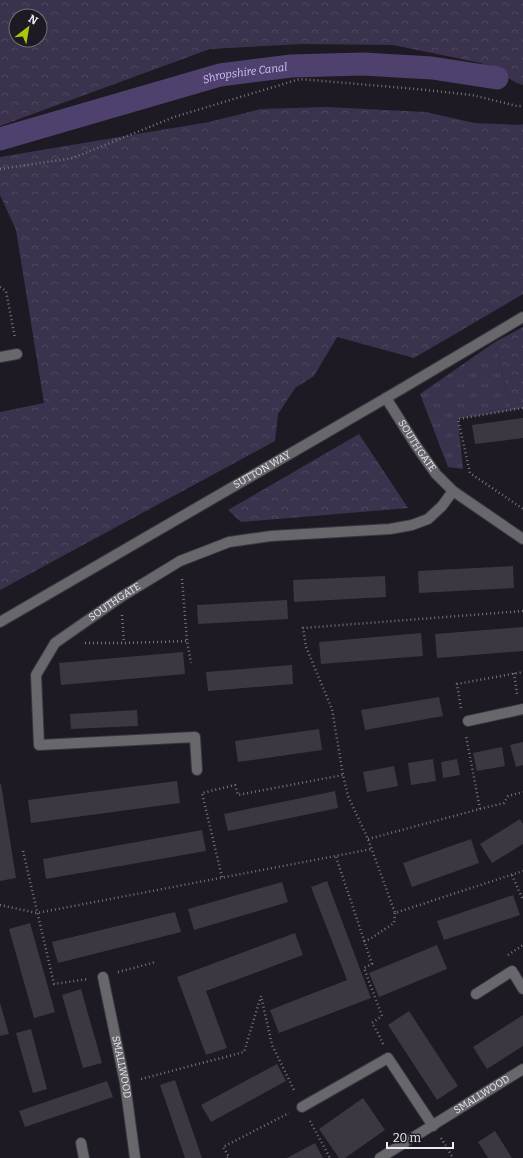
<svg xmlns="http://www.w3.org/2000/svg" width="523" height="1158" font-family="Bitter,serif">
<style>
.grass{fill:url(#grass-tufts)}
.forest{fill:url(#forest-crowns);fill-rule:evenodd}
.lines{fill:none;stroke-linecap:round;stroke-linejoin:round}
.canal{stroke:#4f416d;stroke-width:23}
.building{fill:#3b3842}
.minor-casing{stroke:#3a3740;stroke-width:12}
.path{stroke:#77747c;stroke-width:2.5;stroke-dasharray:1 3;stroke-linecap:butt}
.minor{stroke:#68676c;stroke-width:10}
.labels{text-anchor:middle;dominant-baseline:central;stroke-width:3;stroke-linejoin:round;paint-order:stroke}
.street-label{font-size:10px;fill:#edebf1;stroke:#1d1a23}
.water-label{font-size:11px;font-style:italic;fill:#d2c0fb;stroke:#1d1a23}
</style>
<defs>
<pattern id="grass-tufts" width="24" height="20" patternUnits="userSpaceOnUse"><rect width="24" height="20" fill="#3b334e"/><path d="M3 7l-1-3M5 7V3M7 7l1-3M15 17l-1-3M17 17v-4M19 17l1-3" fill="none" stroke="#4e475f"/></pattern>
<pattern id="forest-crowns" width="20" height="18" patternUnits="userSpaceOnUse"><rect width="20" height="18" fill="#3b334e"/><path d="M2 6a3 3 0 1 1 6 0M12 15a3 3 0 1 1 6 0" fill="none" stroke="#4e475f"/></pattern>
</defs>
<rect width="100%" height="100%" fill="#1d1a23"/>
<path class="grass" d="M 495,342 L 511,407 L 458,419 L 463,469 L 448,467 L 420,394 Z"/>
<path class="forest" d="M 0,0 L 523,0 L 523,85 L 517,83 L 481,63 L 393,45 L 302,44 L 210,49 L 0,126 ZM 16,16 L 40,16 L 40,40 L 16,40 Z
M 326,107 L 426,112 L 474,123 L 520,125 L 523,124 L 523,294 L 414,358 L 337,337 L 314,376 L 295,388 L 278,414 L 275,441 L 0,590 L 0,412 L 44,403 L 16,230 L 0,195 L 0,157 L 209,122 L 261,109 Z
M 523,327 L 523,408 L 458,419 L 511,407 L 495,342 Z
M 359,434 L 408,508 L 241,522 L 228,510 Z"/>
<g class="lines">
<path class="canal" id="s1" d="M 0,139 L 220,75 L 291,66 L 363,64 L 432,68 L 497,78"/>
</g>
<path class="building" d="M 523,418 L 523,438 L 475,444 L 472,425 Z
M 513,566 L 514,588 L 419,593 L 418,571 Z
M 385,576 L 386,597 L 294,602 L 293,580 Z
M 287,600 L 288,619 L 198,624 L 197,605 Z
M 523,627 L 523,651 L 437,658 L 435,634 Z
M 421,633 L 423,656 L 321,664 L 319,642 Z
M 183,652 L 185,674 L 61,685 L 59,663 Z
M 292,665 L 293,684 L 208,691 L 206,672 Z
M 439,697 L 443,716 L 365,730 L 361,710 Z
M 137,710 L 138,726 L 71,729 L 70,714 Z
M 319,729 L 322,750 L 238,762 L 235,741 Z
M 523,742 L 523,765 L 516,767 L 510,745 Z
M 502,747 L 505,766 L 477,771 L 473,753 Z
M 433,759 L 436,781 L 411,785 L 408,763 Z
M 457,759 L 460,775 L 443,778 L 441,762 Z
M 394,766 L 398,786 L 367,792 L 363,772 Z
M 177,781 L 180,803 L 31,823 L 28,800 Z
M 0,784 L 1,784 L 16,878 L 0,881 Z
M 335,791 L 338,808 L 228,831 L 224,814 Z
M 520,819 L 523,824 L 523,844 L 492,863 L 480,844 Z
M 202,830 L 206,851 L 46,879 L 43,859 Z
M 471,839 L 479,863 L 412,887 L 403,863 Z
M 327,881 L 371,998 L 279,1033 L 270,1010 L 347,980 L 311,887 Z
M 282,882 L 288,902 L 194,930 L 188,909 Z
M 513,895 L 520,915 L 444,940 L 437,921 Z
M 175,912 L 181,932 L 58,963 L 52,942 Z
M 30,923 L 55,1012 L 34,1018 L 9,929 Z
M 295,933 L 303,955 L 206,991 L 227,1048 L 206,1055 L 177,977 Z
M 437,945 L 447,969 L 379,997 L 369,973 Z
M 81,989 L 102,1063 L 83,1068 L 62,995 Z
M 0,1003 L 9,1034 L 0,1036 Z
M 409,1011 L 458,1086 L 437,1100 L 388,1025 Z
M 523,1015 L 523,1046 L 487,1069 L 473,1047 Z
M 31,1029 L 47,1089 L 33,1093 L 16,1033 Z
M 277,1064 L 286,1081 L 211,1122 L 201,1105 Z
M 175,1080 L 202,1158 L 185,1158 L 160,1085 Z
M 107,1081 L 113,1097 L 25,1127 L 19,1111 Z
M 363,1098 L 385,1130 L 345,1158 L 339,1158 L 319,1129 Z
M 495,1131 L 512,1158 L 488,1158 L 478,1142 Z
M 315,1143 L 323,1158 L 287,1158 Z"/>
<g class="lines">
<g class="minor-casing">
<g id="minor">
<path d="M 0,357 L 17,354"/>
<path id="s2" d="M 386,398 L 417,447 L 436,474 L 453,491 L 523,539"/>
<path id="s3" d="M 0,622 L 386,398 L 523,317"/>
<path d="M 468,721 L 523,709"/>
<path id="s4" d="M 197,770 L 195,737 L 39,745 L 36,675 L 55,643 L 121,597 L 180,561 L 229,542 L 271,536 L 390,529 L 412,525 L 428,519 L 442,506 L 453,491"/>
<path id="s5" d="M 103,977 L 125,1083 L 135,1158"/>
<path d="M 476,994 L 512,971 L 523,989"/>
<path d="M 302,1107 L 388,1058 L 433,1126"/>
<path d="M 81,1143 L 84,1158"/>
<path id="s6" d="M 380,1158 L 523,1069"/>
</g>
</g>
<path class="path" d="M 0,169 L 73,158 L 174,117 L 300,79 L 416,89 L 472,95 L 517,106 L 523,106
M 0,287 L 6,291 L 15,338
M 523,408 L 458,419 L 470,473 L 523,509
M 182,579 L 187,641 L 191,663
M 523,611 L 303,628 L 306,647 L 332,709 L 343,775 L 348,796 L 368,839 L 395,913 L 523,871
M 122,615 L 124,643
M 85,643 L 124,643 L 187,641
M 514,673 L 517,694
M 461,708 L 457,684 L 523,672
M 480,809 L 504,803 L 508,796 L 523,792
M 368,839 L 480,809 L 466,736
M 23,851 L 54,984 L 88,979
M 336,857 L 372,964 L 364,968 L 382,1016 L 372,1023 L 379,1035 L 383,1044
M 512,875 L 523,900
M 222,877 L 202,793 L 235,785 L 238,795 L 343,775
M 0,905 L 37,913 L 372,849
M 364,941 L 370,939 L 394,923 L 395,913
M 508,955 L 523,945
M 118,972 L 156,962
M 141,1079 L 244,1052 L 261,996 L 272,1045 L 295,1092
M 310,1121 L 330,1158
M 441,1138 L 453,1158
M 227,1158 L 229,1157 L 223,1147 L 289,1113"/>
<use href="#minor" class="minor"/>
</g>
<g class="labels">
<g class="street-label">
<text stroke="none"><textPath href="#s2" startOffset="57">SOUTHGATE</textPath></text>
<text stroke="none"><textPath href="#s3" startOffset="303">SUTTON WAY</textPath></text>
<text stroke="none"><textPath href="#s4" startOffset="369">SOUTHGATE</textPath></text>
<text stroke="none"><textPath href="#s5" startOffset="92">SMALLWOOD</textPath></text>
<text stroke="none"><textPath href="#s6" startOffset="120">SMALLWOOD</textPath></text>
</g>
<g class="water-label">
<text stroke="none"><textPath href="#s1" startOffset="254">Shropshire Canal</textPath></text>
</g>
</g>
<g transform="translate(28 28) rotate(31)"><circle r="19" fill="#1d1a23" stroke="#706e75"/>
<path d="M0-3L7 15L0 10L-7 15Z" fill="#aec60c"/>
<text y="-6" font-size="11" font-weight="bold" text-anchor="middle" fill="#edebf1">N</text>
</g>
<path d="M387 1142v6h66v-6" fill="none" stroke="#edebf1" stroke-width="2"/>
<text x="393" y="1142" font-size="12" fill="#edebf1" stroke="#1d1a23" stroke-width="3" paint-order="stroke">20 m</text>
</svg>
